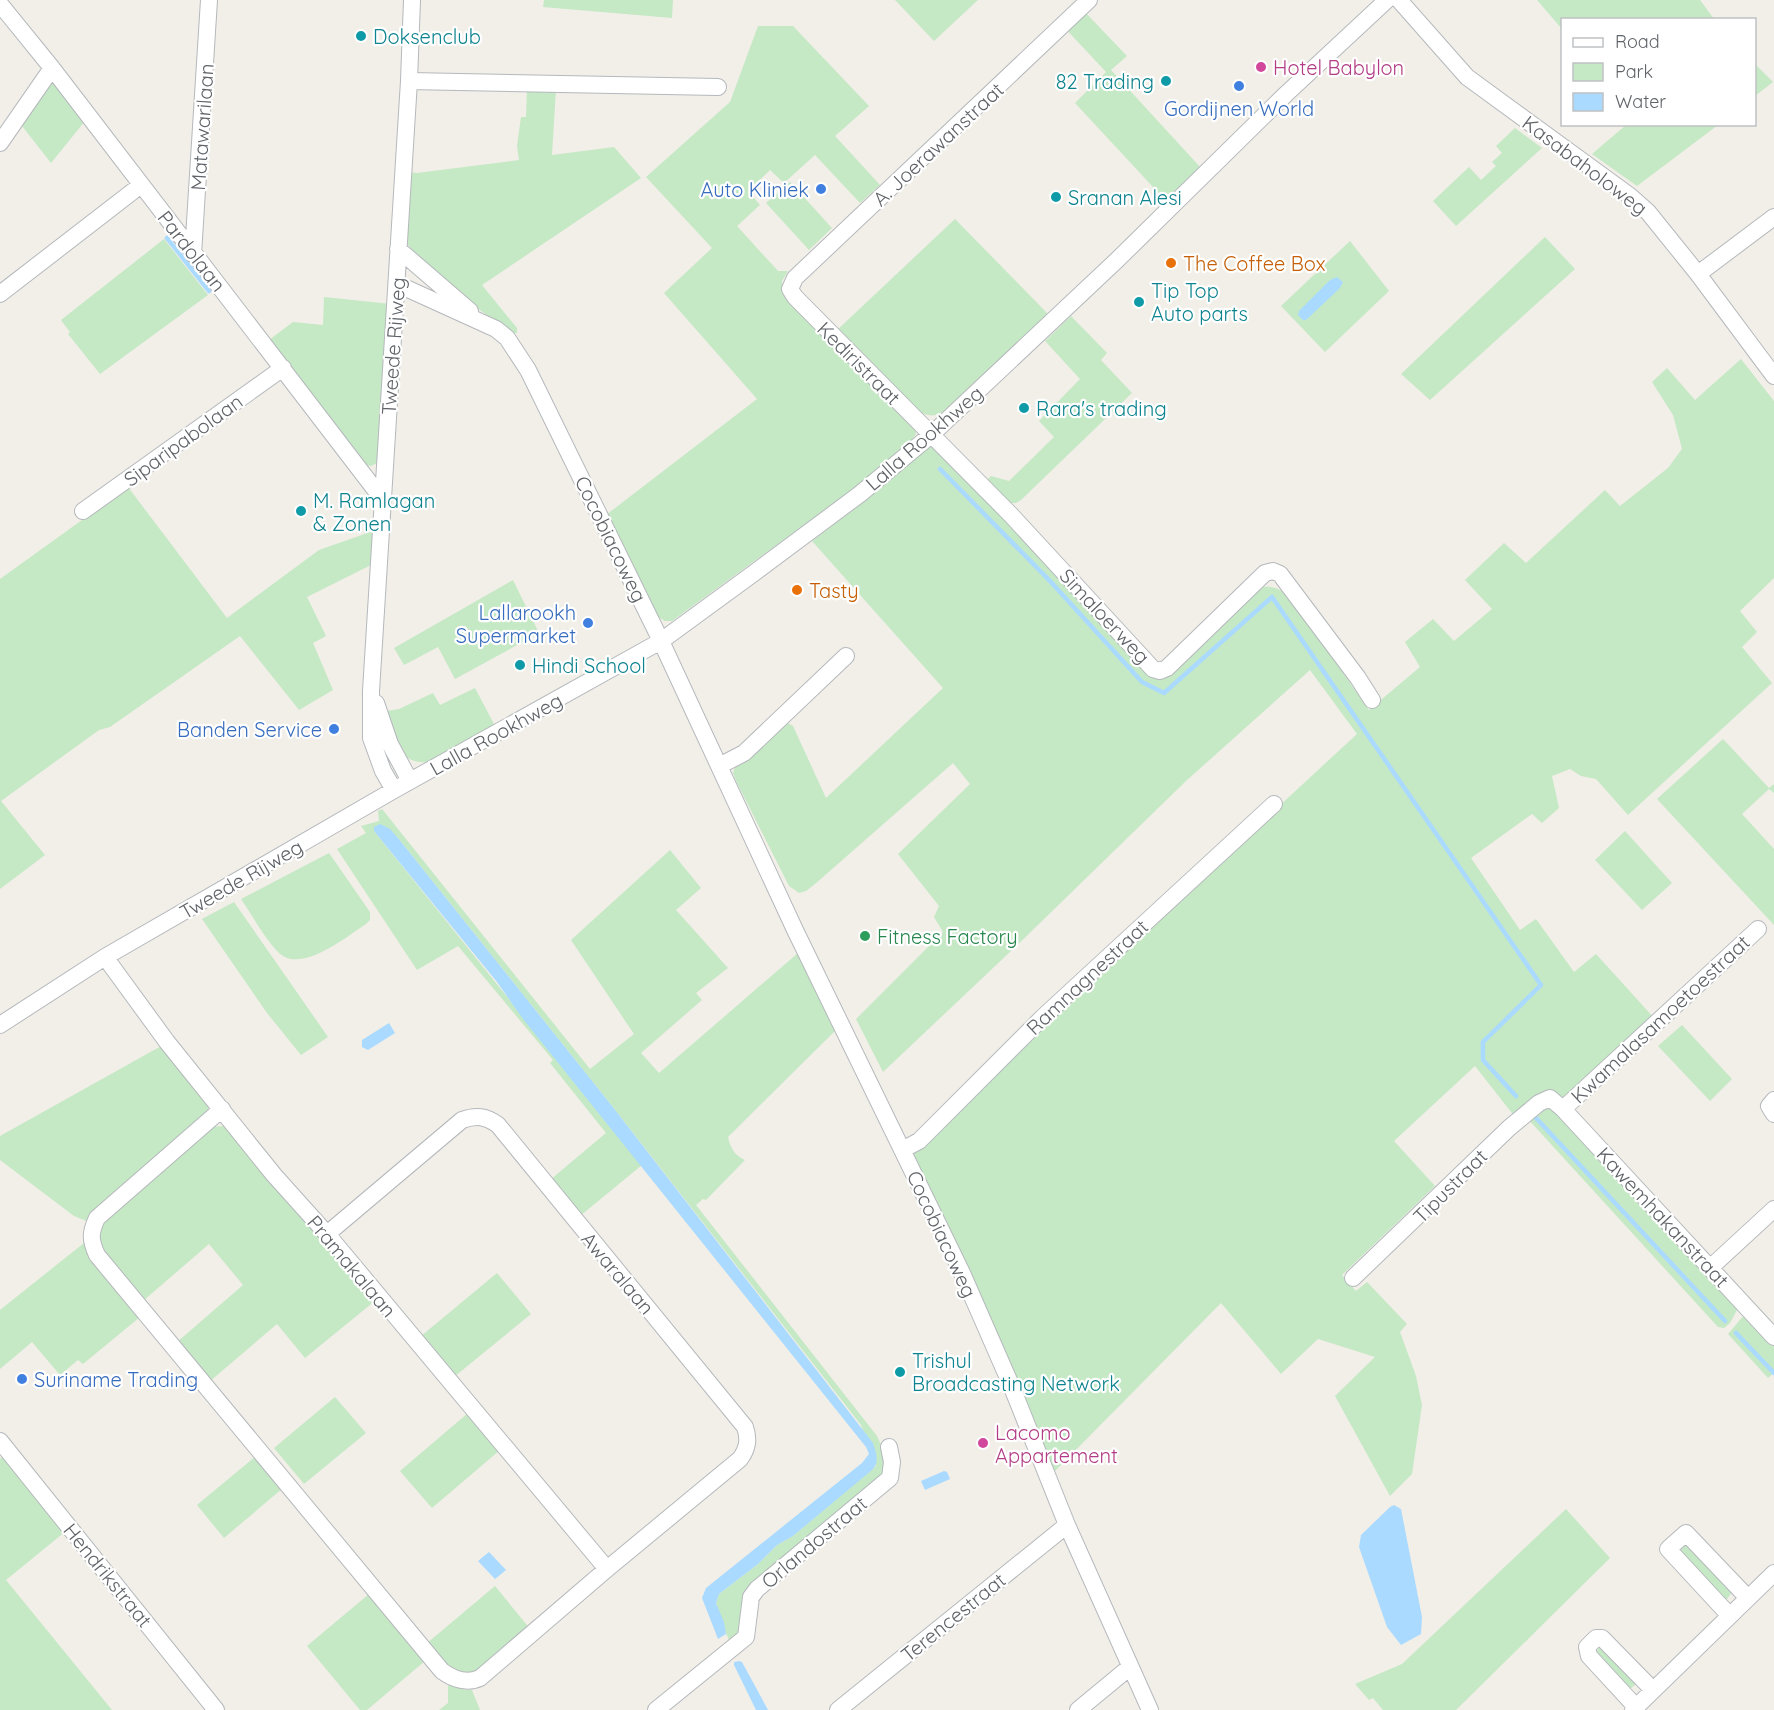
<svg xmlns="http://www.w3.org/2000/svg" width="1774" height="1710" font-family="Quicksand,sans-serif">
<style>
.green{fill:#c5e8c5}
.water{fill:#aadaff}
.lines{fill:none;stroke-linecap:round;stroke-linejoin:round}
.stream{stroke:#aadaff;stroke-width:4.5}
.minor-casing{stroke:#b5b8bc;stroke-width:18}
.minor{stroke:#fff;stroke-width:16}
.culture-dot{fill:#0f9aa8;stroke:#fff;stroke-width:2}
.hotel-dot{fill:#d1479c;stroke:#fff;stroke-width:2}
.shop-dot{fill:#3f7fe0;stroke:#fff;stroke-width:2}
.food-dot{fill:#e8710a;stroke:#fff;stroke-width:2}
.leisure-dot{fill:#2e9e5b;stroke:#fff;stroke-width:2}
.labels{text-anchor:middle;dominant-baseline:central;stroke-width:4.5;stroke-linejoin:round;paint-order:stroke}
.culture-label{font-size:20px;fill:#0d838f;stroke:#fff;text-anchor:start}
.hotel-label{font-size:20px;fill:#b23c85;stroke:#fff;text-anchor:start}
.shop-label{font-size:20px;fill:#366cbe;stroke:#fff;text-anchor:end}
.street-label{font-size:20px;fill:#5f6368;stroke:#fff}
.food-label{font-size:20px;fill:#c56008;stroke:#fff;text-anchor:start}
.leisure-label{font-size:20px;fill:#27864d;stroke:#fff;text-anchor:start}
</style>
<rect width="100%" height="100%" fill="#f1efe8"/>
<path class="green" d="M 544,0 L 673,0 L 672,18 L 543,7 Z
M 895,0 L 978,0 L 934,41 Z
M 1537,0 L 1700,0 L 1714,19 L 1562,20 L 1562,29 Z
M 1082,9 L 1127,56 L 1111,70 L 1201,168 L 1166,201 L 1075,103 L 1106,72 L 1063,26 Z
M 758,26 L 793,26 L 869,106 L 835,136 L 880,185 L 860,203 L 815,155 L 784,183 L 770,170 L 748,191 L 760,205 L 737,226 L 778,271 L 788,271 L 782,281 L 783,289 L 915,427 L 916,434 L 910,442 L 856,487 L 672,621 L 665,621 L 658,617 L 606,515 L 757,399 L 664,293 L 712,248 L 646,177 L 730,102 Z
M 1755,64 L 1773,82 L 1755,96 Z
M 52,79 L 85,121 L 51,163 L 22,126 L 22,118 Z
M 527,88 L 556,89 L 552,155 L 614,147 L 641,178 L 482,285 L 517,328 L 517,333 L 513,333 C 479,310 430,276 406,242 L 409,172 L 417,173 L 519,160 L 517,146 L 521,117 L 526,117 Z
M 1626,125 L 1626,124 L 1718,125 L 1637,186 L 1592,154 Z
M 1515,128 L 1542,148 L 1456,226 L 1433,201 L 1469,167 L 1481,180 L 1496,166 L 1492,162 L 1502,153 L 1496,146 Z
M 790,182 L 832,228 L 809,250 L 766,203 Z
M 955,219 L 1049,315 L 945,410 C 935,418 928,416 917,411 L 835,332 Z
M 1545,237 L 1575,269 L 1430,400 L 1401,374 Z
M 164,239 L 208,295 L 100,374 L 68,334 L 70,332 L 61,320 Z
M 1350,241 L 1389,291 L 1325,352 L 1281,306 Z
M 324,297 L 391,304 L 379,462 L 371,466 L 366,465 L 269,340 L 293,322 L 323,325 Z
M 1071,316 L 1107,353 L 1101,360 L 1132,393 L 1021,500 L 1016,503 L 1007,503 L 987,480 L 991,476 L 1009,481 L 1054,437 L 1039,421 L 1080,379 L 1045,341 Z
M 1741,359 L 1774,401 L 1774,578 L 1740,611 L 1757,632 L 1742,647 L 1772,683 L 1628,815 L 1596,779 L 1581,776 L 1570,769 L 1552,776 L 1559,808 L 1542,823 L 1532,814 L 1471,858 L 1520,930 L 1536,919 L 1574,972 L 1596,954 L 1654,1018 L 1564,1099 L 1547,1090 L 1515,1117 L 1475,1066 L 1394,1141 L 1435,1186 L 1342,1275 L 1356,1291 L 1367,1282 L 1407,1324 L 1400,1332 L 1416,1376 L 1422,1405 L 1412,1474 L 1390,1496 L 1335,1396 L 1375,1357 L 1318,1339 L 1281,1374 L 1221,1303 L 1053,1473 L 913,1153 L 1037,1030 L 1357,734 L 1310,670 L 1186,781 L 1011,951 L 883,1072 L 856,1019 L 943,932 L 934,917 L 939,906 L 898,854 L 970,784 L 953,763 L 815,884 L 806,891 L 799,893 L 789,886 L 737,783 L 733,773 L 735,767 L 786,722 L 793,726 L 826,798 L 943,688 L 812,541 L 870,497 L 933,444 L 1152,675 L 1263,587 C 1276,586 1282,590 1291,599 L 1369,710 L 1420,667 L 1405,642 L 1433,619 L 1454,641 L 1492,609 L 1465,580 L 1504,543 L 1526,563 L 1605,490 L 1620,506 L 1668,468 L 1682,449 L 1673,415 L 1652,382 L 1667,368 L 1695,400 Z
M 128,487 L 227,618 L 319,550 L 376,530 L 373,564 L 307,597 L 326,636 L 313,643 L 333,690 L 299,710 L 240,636 L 110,727 L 99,730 L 1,801 L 45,855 L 0,889 L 0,579 Z
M 513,580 L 539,633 L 455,679 L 438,647 L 404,665 L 394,648 Z
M 475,688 L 495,726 L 426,762 C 397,765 394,733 387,711 L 399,709 L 433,693 L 440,705 Z
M 1723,739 L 1769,788 L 1774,784 L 1774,793 L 1769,789 L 1742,814 L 1774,849 L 1774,925 L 1657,799 Z
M 382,809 L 590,1069 L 634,1034 L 571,940 L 670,850 L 701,888 L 676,910 L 728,968 L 696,993 L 702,1000 L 641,1053 L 659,1073 L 798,953 L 835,1031 L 728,1137 C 730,1147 734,1155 745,1160 L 706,1200 L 703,1199 L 696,1205 L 877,1436 L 884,1451 L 887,1471 L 757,1583 L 743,1633 L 731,1643 C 724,1632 721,1616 716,1603 L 719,1594 L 758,1564 L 777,1545 L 793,1536 L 876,1466 L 861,1425 L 612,1106 L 398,838 L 374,831 L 642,1165 L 580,1216 L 550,1180 L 606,1133 L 550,1063 L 553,1060 L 458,946 L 417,970 L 337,849 L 366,833 L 361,826 L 379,821 L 378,811 Z
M 1625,831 L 1672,883 L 1642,910 L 1595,860 Z
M 329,853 L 370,912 L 370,920 L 366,924 C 346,937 301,974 279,953 C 265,939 252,915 241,899 Z
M 234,902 L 328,1037 L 301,1055 L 267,1013 L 202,919 Z
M 1682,1025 L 1732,1079 L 1710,1101 L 1658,1046 Z
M 163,1045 L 209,1102 L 208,1110 L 89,1222 L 74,1216 L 0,1160 L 0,1136 Z
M 1553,1106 L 1738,1308 L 1730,1323 L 1724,1328 L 1718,1327 L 1528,1119 L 1540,1108 Z
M 224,1126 L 229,1128 L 376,1300 L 305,1358 L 277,1324 L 209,1382 L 176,1343 L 243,1285 L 209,1244 L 143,1301 C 126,1281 94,1255 99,1227 L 210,1127 Z
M 84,1243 L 140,1317 L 83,1364 L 78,1360 L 60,1375 L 32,1342 L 0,1369 L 0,1310 Z
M 497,1273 L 531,1314 L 454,1377 L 420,1337 Z
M 1745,1314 L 1774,1345 L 1774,1373 L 1768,1378 L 1728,1334 Z
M 335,1397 L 366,1433 L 304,1484 L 274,1448 Z
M 468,1413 L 500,1450 L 432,1508 L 400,1471 Z
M 5,1454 L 66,1531 L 6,1580 L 112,1710 L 0,1710 L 0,1459 Z
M 256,1456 L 283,1488 L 224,1538 L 197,1505 Z
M 1566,1509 L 1610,1558 L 1456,1710 L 1383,1710 L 1373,1698 L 1369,1700 L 1355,1684 L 1402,1664 Z
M 1684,1538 L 1734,1590 L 1727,1599 L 1721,1600 L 1677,1551 Z
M 495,1586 L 531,1630 L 483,1672 L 457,1675 L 426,1644 Z
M 369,1594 L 425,1661 L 367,1710 L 360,1710 L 307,1646 Z
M 1600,1645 L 1638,1682 L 1629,1690 L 1599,1656 L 1597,1651 Z
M 448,1685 L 466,1690 L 472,1690 L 480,1710 L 439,1710 L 448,1703 Z"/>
<path class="water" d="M 1337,277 L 1343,282 L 1340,288 L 1306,320 L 1303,320 L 1298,315 L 1299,311 L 1330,280 Z
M 380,824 L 390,829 L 398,838 L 612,1106 L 873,1443 C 876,1453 880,1462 872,1470 L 793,1536 L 777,1545 L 758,1564 L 719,1594 L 716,1603 L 724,1622 L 726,1634 L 718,1639 L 702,1598 L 706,1588 L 862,1463 L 869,1454 L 866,1447 L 523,1019 L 497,982 L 374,831 L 374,827 Z
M 389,1023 L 395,1033 L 368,1050 L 362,1047 L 362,1040 Z
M 944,1471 L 947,1472 L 950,1479 L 925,1490 L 921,1481 Z
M 1394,1505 L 1401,1509 L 1422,1617 L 1421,1634 L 1401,1645 L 1387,1627 L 1359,1547 L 1361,1535 L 1390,1507 Z
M 489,1552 L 506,1570 L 495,1579 L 478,1561 Z
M 739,1661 L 742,1662 L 768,1710 L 756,1710 L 734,1665 L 734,1662 Z"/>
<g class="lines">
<path class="stream" d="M 167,238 L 209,291
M 940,469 L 1050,581 L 1142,682 L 1164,693 L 1272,597 L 1541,985 L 1483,1042 L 1483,1060 L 1516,1096
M 1536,1118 L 1725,1321
M 1736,1333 L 1774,1373"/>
<g class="minor-casing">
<path id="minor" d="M 1089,0 L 795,278 L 790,289 L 795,297 L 1011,515 L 1153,669 L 1160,671 L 1167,668 L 1265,573 L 1273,571 L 1280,574 L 1358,678 L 1372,700
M 1399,0 L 1467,77 L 1630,196 L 1648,212 L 1698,274 L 1774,376
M 0,4 L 52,68 L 383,500
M 409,81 L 718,87
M 0,143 L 52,68
M 398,249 L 470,311
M 193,254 L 209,0
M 1698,274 L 1774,217
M 397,284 L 496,329 L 507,338 L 528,370 L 661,641 L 795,930 L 962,1273 L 1011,1385 L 1067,1525 L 1150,1710
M 0,294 L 141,185
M 83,511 L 283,368
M 376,703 L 390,744 L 410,781
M 719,766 L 744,753 L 846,656
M 394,790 L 383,771 L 371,738 L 371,691 L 409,81 L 412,0
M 105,957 L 167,1042 L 274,1175 L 327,1234 L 607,1569
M 0,1025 L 105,957 L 394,790 L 661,641 L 754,573 L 860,494 L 931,435 L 1116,261 L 1286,94 L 1387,0
M 1774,1100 L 1769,1106 L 1774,1114
M 222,1109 L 97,1218 C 90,1233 90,1240 97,1255 L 442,1671 C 453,1679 467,1684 480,1678 L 607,1569 L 740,1459 C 748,1448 749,1439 745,1427 L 498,1125 C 486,1116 476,1115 462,1120 L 327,1234
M 1563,1109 L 1758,929
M 902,1150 L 919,1141 L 1043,1017 L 1274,804
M 1710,1268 L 1774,1209
M 1353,1278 L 1509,1128 L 1539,1103 L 1550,1098 L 1563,1109 L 1774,1337
M 0,1441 L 216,1710
M 1730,1616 L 1668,1549 L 1686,1533 L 1748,1598
M 1636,1707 L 1589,1656 L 1587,1647 L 1596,1638 L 1602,1638 L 1653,1690
M 656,1710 L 746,1637 L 751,1597 L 757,1589 L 890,1478 L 892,1462 L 889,1447
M 838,1710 L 1067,1525
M 1078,1710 L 1130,1667
M 1633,1710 L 1774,1573"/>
</g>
<use href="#minor" class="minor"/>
</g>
<g class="culture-dot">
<circle cx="361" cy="36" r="6"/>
<circle cx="1166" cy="81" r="6"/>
<circle cx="1056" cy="197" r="6"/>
<circle cx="1139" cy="302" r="6"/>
<circle cx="1024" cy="408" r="6"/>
<circle cx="301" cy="511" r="6"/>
<circle cx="520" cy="665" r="6"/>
<circle cx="900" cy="1372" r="6"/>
</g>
<g class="hotel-dot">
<circle cx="1261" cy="67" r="6"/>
<circle cx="983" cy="1443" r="6"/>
</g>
<g class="shop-dot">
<circle cx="1239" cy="86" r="6"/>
<circle cx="821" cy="189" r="6"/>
<circle cx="588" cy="623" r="6"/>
<circle cx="334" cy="729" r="6"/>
<circle cx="22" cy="1379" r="6"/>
</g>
<g class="food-dot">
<circle cx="1171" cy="263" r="6"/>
<circle cx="797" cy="590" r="6"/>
</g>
<circle class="leisure-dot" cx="865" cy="936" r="6"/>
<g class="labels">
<g class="culture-label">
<text x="373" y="36">Doksenclub</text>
<text x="1154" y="81" text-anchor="end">82 Trading</text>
<text x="1068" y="197">Sranan Alesi</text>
<text x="1151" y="290">Tip Top<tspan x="1151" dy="23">Auto parts</tspan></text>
<text x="1036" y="408">Rara's trading</text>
<text x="313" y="500">M. Ramlagan<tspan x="313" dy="23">&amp; Zonen</tspan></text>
<text x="532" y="665">Hindi School</text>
<text x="912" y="1360">Trishul<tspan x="912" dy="23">Broadcasting Network</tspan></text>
</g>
<g class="hotel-label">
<text x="1273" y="67">Hotel Babylon</text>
<text x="995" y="1432">Lacomo<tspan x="995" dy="23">Appartement</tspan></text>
</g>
<g class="shop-label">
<text x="1239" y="108" text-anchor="middle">Gordijnen World</text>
<text x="809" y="189">Auto Kliniek</text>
<text x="576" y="612">Lallarookh<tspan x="576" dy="23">Supermarket</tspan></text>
<text x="322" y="729">Banden Service</text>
<text x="34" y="1379" text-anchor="start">Suriname Trading</text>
</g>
<g class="street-label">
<text transform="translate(202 127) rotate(-86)">Matawarilaan</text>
<text transform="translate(938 144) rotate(-43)">A. Joerawanstraat</text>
<text transform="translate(1585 165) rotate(37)">Kasabaholoweg</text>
<text transform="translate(192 251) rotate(52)">Pardolaan</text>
<text transform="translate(393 346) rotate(-86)">Tweede Rijweg</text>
<text transform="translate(859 363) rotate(45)">Kediristraat</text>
<text transform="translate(924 438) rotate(-41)">Lalla Rookhweg</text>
<text transform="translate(183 440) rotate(-36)">Siparipabolaan</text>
<text transform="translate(611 539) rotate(64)">Cocobiacoweg</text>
<text transform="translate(1105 616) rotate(47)">Simaloerweg</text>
<text transform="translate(496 734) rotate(-29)">Lalla Rookhweg</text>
<text transform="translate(241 879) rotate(-30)">Tweede Rijweg</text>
<text transform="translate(1087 977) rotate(-43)">Ramnagnestraat</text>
<text transform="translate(1660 1019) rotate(-43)">Kwamalasamoetoestraat</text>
<text transform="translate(1450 1186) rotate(-45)">Tipustraat</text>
<text transform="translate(1663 1217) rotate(47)">Kawemhakanstraat</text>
<text transform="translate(942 1234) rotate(65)">Cocobiacoweg</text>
<text transform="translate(352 1266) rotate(50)">Pramakalaan</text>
<text transform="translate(618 1273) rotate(50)">Awaralaan</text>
<text transform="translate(814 1542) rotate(-40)">Orlandostraat</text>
<text transform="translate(108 1575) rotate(51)">Hendrikstraat</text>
<text transform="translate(953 1617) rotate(-39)">Terencestraat</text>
</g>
<g class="food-label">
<text x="1183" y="263">The Coffee Box</text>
<text x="809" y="590">Tasty</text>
</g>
<g class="leisure-label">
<text x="877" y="936">Fitness Factory</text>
</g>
</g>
<rect x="1561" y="18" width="195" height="108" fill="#ffffff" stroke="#bfc1c3" stroke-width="1.5"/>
<rect x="1573" y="38" width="30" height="9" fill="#ffffff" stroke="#bfc1c3" stroke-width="1.5"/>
<text x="1615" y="48" font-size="18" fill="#5f6368">Road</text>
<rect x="1573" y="63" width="30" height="18" fill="#c5e8c5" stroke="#bfc1c3" stroke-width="1.5"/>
<text x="1615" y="78" font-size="18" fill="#5f6368">Park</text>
<rect x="1573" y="93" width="30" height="18" fill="#aadaff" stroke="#bfc1c3" stroke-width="1.5"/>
<text x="1615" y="108" font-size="18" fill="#5f6368">Water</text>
</svg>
